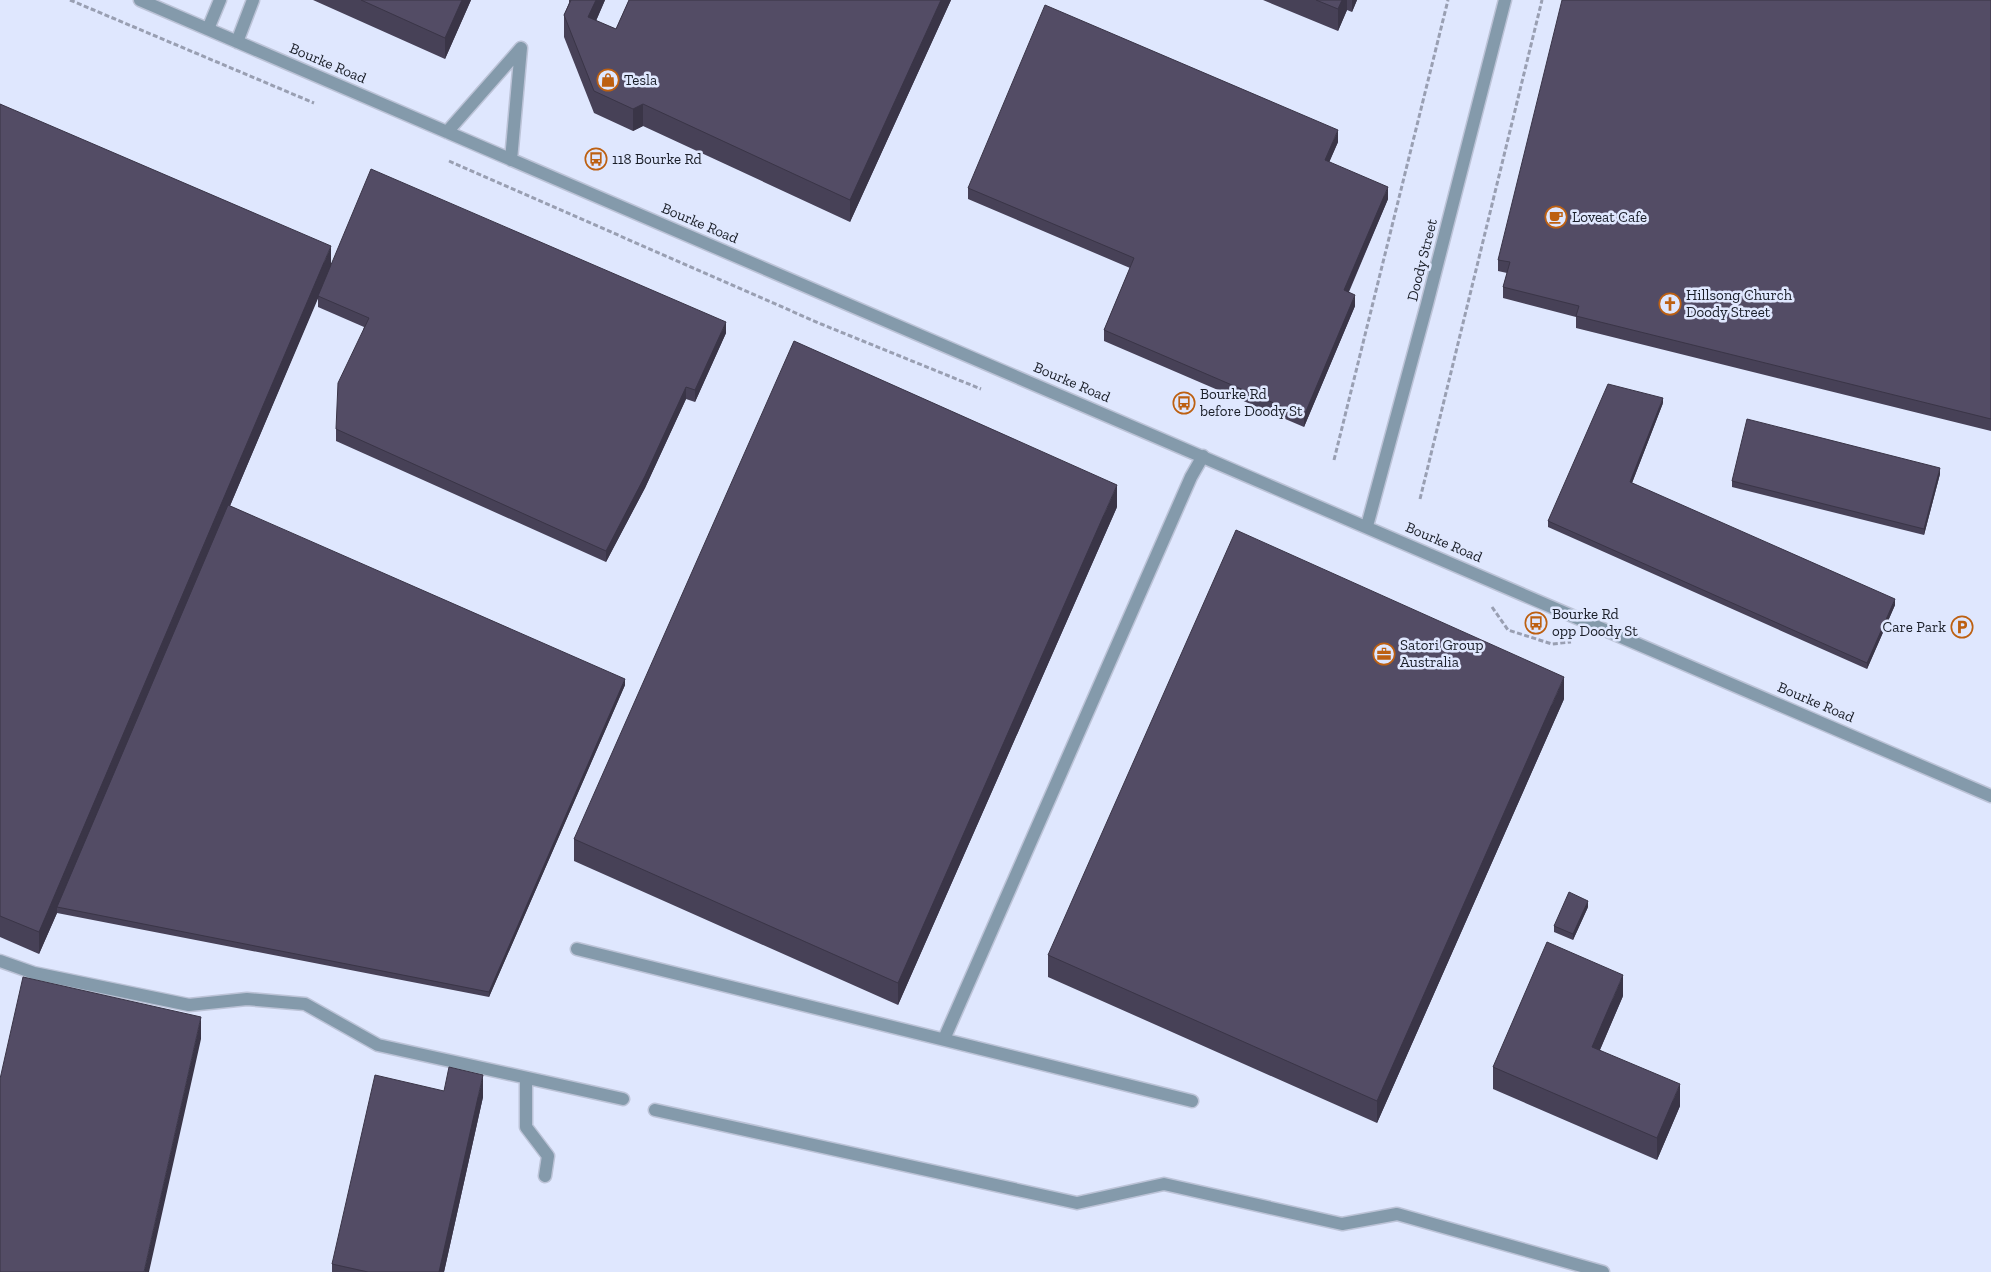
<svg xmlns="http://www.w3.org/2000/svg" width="1991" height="1272" font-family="'Zilla Slab',serif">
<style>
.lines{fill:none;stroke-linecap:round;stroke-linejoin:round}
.minor-casing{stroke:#bcc3d7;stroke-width:15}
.path{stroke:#999fb2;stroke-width:3;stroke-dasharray:5 2.5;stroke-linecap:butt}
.minor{stroke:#849aab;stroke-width:12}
.wall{fill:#474157}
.shaded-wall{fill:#3a3547}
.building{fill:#534c65;stroke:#3a3547}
.labels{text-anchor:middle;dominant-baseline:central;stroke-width:5;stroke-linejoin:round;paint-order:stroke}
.street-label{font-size:15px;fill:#1a1e28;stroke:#dfe7fe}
.poi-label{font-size:15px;fill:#1a1e28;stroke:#dfe7fe;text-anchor:start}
</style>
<rect width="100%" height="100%" fill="#dfe7fe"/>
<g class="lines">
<g class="minor-casing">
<path id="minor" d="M 140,0 L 1991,796
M 208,29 L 220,0
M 237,42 L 253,0
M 447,132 L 521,48
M 511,160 L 521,48
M 1367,526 L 1427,304 L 1505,0
M 577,949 L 1192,1101
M 0,961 L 34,973 L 189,1005 L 247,999 L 305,1004 L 378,1045 L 623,1099
M 944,1039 L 1191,477 L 1203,456
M 526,1078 L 526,1127 L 548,1156 L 545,1176
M 655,1110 L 1077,1203 L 1164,1184 L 1342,1224 L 1397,1214 L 1603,1272"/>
</g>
<path class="path" d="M 70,0 L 314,103
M 449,161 L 821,324 L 981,389
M 1334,460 L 1448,0
M 1420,499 L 1542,0
M 1492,607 L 1508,630 L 1552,644 L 1571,642"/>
<use href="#minor" class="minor"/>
</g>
<path class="wall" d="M 313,0 L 471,0 L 445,59 Z
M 569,0 L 605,0 L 596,21 L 616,29 L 629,0 L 951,0 L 850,222 L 643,126 L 633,131 L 594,113 L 564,37 L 564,15 L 569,3 Z
M 1263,0 L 1357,0 L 1352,12 L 1347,10 L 1338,31 Z
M 1991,0 L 1991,431 L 1576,328 L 1576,317 L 1503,298 L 1503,287 L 1507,273 L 1498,271 L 1498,260 Z
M 0,104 L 331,266 L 726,333 L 695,402 L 686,399 L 645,488 L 606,562 L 336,441 L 336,429 L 364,327 L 318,307 L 318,297 L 230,506 L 625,685 L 489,997 L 57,913 L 39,954 L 0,937 Z
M 1338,142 L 1329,162 L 1388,199 L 1349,292 L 1355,306 L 1304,427 L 1104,341 L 1104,330 L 1130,268 L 968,199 L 968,188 Z
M 1663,403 L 1632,483 L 1895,605 L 1867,669 L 1548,527 L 1548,521 Z
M 1940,474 L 1924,535 L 1732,487 L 1732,481 Z
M 1117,507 L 898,1005 L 574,861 L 574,839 Z
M 1564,699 L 1377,1123 L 1048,977 L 1048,955 Z
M 1588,907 L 1573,940 L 1554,932 L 1554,926 Z
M 1623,996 L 1600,1050 L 1680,1106 L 1657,1160 L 1493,1089 L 1493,1067 Z
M 444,1091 L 483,1097 L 444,1272 L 332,1272 L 332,1264 Z"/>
<path class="shaded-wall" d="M 462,0 L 471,0 L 445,59 L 445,38 Z
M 596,0 L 605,0 L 588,39 L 588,17 Z
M 941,0 L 951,0 L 850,222 L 850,200 Z
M 1342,0 L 1347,0 L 1347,10 L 1338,31 L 1338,9 Z
M 1352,0 L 1357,0 L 1352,12 Z
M 643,104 L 643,126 L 633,131 L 633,109 Z
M 1338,130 L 1338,142 L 1325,172 L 1325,160 Z
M 1388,187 L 1388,199 L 1344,302 L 1344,290 Z
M 331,246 L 331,268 L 59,908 L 57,907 L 57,913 L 39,954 L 39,932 Z
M 1355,295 L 1355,306 L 1304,427 L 1304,416 Z
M 726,322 L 726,333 L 695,402 L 695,390 Z
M 686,387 L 686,399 L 645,488 L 606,562 L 606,551 Z
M 1663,398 L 1663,403 L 1630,488 L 1630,482 Z
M 1940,468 L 1940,474 L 1924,535 L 1924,529 Z
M 1117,485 L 1117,507 L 898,1005 L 898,983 Z
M 1895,599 L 1895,605 L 1867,669 L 1867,663 Z
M 1564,677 L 1564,699 L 1377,1123 L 1377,1101 Z
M 625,679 L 625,685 L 489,997 L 489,992 Z
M 1588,901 L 1588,907 L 1573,940 L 1573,934 Z
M 1623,975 L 1623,996 L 1592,1068 L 1592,1047 Z
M 201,1017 L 201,1039 L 149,1272 L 144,1272 Z
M 483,1075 L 483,1097 L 444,1272 L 439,1272 Z
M 1680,1084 L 1680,1106 L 1657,1160 L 1657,1138 Z"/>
<path class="building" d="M 361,0 L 462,0 L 445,38 Z
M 571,0 L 596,0 L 588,17 L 616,29 L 629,0 L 941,0 L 850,200 L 643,104 L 633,109 L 594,91 L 564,15 Z
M 1316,0 L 1342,0 L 1338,9 Z
M 1562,0 L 1991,0 L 1991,419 L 1576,316 L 1579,306 L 1503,287 L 1510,262 L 1498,260 Z
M 1045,5 L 1338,130 L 1325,160 L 1388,187 L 1344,290 L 1355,295 L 1304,416 L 1104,330 L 1134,258 L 968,188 Z
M 0,104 L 331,246 L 39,932 L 0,916 Z
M 371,169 L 726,322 L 695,390 L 686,387 L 645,476 L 606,551 L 336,429 L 338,383 L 369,318 L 318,296 Z
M 794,341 L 1117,485 L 898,983 L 574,839 Z
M 1608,384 L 1663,398 L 1630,482 L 1895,599 L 1867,663 L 1548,521 Z
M 1747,419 L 1940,468 L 1924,529 L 1732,481 Z
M 228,505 L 625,679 L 489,992 L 57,907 Z
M 1236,530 L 1564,677 L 1377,1101 L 1048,955 Z
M 1569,892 L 1588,901 L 1573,934 L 1554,926 Z
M 1547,942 L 1623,975 L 1592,1047 L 1680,1084 L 1657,1138 L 1493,1067 Z
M 23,977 L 201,1017 L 144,1272 L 0,1272 L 0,1079 Z
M 449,1067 L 483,1075 L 439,1272 L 368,1272 L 332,1264 L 375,1075 L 444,1091 Z"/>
<defs>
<g id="shop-ring" transform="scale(1.125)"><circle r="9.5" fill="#dfe7fe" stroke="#bd6011" stroke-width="1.5"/><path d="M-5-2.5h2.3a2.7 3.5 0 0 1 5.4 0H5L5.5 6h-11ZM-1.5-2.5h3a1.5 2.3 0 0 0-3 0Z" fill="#bd6011"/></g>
<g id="bus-ring" transform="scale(1.125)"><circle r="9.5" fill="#dfe7fe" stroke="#bd6011" stroke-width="1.5"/><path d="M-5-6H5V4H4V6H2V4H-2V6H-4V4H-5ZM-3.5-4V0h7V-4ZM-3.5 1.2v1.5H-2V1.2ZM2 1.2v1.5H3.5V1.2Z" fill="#bd6011"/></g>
<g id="cafe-ring" transform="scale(1.125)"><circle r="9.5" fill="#dfe7fe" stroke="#bd6011" stroke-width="1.5"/><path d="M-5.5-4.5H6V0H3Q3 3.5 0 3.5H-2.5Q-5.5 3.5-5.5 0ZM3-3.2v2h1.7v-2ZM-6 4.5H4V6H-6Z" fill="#bd6011"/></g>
<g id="church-ring" transform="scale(1.125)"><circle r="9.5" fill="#dfe7fe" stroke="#bd6011" stroke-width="1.5"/><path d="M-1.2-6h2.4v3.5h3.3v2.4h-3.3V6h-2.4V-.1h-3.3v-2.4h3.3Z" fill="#bd6011"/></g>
<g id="parking-ring" transform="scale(1.125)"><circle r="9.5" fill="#dfe7fe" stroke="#bd6011" stroke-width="1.5"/><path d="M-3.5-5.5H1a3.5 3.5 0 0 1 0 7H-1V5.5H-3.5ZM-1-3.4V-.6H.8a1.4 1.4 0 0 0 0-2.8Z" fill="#bd6011"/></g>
<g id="office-ring" transform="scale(1.125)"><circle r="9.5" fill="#dfe7fe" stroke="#bd6011" stroke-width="1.5"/><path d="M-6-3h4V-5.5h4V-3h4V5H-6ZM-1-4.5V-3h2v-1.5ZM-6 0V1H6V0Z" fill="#bd6011"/></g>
</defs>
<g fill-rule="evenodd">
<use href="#shop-ring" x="608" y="80"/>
<use href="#bus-ring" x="596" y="159"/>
<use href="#cafe-ring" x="1556" y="217"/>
<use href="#church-ring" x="1670" y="304"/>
<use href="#bus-ring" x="1184" y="403"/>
<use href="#bus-ring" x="1536" y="623"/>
<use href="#parking-ring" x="1962" y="627"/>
<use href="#office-ring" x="1384" y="654"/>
</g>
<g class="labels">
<g class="street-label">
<text transform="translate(328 63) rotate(23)">Bourke Road</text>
<text transform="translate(700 223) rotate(23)">Bourke Road</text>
<text transform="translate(1422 260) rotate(-76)">Doody Street</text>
<text transform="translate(1072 382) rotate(23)">Bourke Road</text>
<text transform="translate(1444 542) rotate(23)">Bourke Road</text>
<text transform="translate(1816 702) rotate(23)">Bourke Road</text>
</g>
<g class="poi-label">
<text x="624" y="80">Tesla</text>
<text x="612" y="159">118 Bourke Rd</text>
<text x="1572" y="217">Loveat Cafe</text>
<text x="1686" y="295">Hillsong Church<tspan x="1686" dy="17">Doody Street</tspan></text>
<text x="1200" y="394">Bourke Rd<tspan x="1200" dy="17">before Doody St</tspan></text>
<text x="1552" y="614">Bourke Rd<tspan x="1552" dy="17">opp Doody St</tspan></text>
<text x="1946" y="627" text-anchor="end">Care Park</text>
<text x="1400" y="645">Satori Group<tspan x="1400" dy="17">Australia</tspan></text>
</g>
</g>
</svg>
